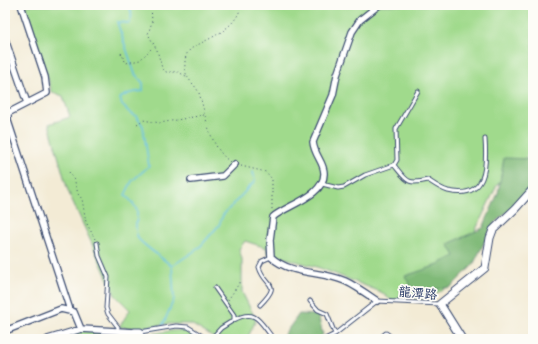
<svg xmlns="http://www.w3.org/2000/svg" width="538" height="344" font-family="'Playpen Sans','LXGW WenKai TC',sans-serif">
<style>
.green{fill:#a0da8c;stroke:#5e8475}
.forest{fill:#80ba78;stroke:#4e746b}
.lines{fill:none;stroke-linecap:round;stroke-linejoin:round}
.stream{stroke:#67c2e5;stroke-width:1.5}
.service-casing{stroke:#3b4b70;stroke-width:5}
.minor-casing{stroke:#3b4b70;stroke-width:8}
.tertiary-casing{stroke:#3b4b70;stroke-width:9}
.path{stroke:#3b4b70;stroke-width:1;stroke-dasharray:1 3;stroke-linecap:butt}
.service{stroke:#fff;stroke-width:3}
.minor{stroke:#fff;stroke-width:5.5}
.tertiary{stroke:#fff;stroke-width:7}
.labels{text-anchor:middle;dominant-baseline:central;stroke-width:3.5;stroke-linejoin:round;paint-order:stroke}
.street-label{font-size:13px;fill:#1b2f5e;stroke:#fdfcf7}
</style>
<rect width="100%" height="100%" fill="#fdfcf7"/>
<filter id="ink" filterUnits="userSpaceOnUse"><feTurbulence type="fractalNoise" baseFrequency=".025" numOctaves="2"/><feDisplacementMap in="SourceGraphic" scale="8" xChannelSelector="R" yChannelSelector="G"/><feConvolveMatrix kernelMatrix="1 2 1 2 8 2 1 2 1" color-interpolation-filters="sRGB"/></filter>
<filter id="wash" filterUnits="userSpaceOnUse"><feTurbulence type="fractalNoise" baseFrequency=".012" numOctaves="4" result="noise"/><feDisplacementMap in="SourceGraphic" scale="16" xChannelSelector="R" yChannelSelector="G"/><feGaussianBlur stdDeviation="0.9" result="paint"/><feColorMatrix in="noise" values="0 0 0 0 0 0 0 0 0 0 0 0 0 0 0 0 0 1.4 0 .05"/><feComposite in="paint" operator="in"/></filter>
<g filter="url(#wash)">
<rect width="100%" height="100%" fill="#f3ebd5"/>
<path class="green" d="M 25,5 L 533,5 L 533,150 L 497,185 L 459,265 L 443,290 L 422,299 L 402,297 L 392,301 L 381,292 L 320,268 L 267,253 L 267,248 L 245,241 L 239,249 L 242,259 L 242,292 L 256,320 L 247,339 L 216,339 L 191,324 L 169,324 L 133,328 L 119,327 L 130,310 L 115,295 L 68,191 L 49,124 L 70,117 L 63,96 L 52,92 Z
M 89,328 C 106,330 125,336 141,335 C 158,335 184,323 197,338 L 48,339 Z"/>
<path class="forest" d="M 533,154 L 533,191 L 494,223 L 473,265 L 451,287 L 414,292 L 405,276 L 432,267 L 455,256 L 448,244 L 483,228 L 498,193 L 504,158 L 530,159 Z
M 299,314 L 318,315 L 323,335 L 315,339 L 281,339 Z"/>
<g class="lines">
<path class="stream" d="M 127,5 C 132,9 133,18 129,23 L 117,22 L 135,74 L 143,83 L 143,91 L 130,93 L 120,98 L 122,105 L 130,113 L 136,116 L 143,126 L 149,166 L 132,181 L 125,195 C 148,216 130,217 138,238 C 139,242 166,261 172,266 L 174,299 L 162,327 L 141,329
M 172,266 L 199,248 L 219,225 L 223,215 L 255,181 L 253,172
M 139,335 L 139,339"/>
</g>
</g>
<g filter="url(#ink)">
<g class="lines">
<g class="service-casing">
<path id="service" d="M 394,165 C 407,181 407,185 428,180 C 434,184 441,189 448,191 C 487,200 487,167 485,139
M 322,184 L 338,188 L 344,187 L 365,175 L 394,165 L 397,160 L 396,129 L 418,91
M 97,243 L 99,256 L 108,277 L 106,308 L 108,314 L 118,327 L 117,331
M 310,301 L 318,310 L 327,314 L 335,334
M 260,305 C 283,282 265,288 259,267 L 262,261 L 271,257
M 234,320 C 256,308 260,322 272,337
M 140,332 L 176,326 L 188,327 L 207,339
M 211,339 L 221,328 L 234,320 L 234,315 L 215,288
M 325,339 L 335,334 L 377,301 L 440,304
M 379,339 L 386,333 L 394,339"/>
</g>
<g class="minor-casing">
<path id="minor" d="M 21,5 L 45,77 L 47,93 L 8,113 L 8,121 L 70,310
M 5,39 L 27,103
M 191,180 L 223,176 L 235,164
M 377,301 C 367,294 356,286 345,281 C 320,270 292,276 271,257 L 270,240 L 273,217 C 287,205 325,196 324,173 C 324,162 314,155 313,142 L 333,95 L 337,75 L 352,32 L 360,20 L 379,5
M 5,331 L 61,309 L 74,312 L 81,329
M 48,339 L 81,329 L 135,332"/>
</g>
<g class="tertiary-casing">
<path id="tertiary" d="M 135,332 L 140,332
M 462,339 L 440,304 L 485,268 L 490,238 L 493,230 L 515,209 L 533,189"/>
</g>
<path class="path" d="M 151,5 L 152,22 L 148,34 L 157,50 L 162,68 L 166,72 L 178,72 L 186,76
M 121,53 L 126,63 L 140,60 L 153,47
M 137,124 L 143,120 L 160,123 L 204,115
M 230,162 C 208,144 207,118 199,93 C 196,86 190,82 187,76 C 184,70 184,57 188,52 C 192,47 198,45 203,42 C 218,35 239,23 241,5
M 241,166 L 266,172 L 272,179 L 272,211
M 69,172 L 75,182 L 78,194 L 82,199 L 86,222 L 95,239
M 228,300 L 240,282"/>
<use href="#service" class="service"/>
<use href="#minor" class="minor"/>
<use href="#tertiary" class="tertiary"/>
</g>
</g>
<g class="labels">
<g class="street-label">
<text transform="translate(418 292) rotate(5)">龍潭路</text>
</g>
</g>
<rect width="538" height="344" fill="none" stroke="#fdfcf7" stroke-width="20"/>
</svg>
